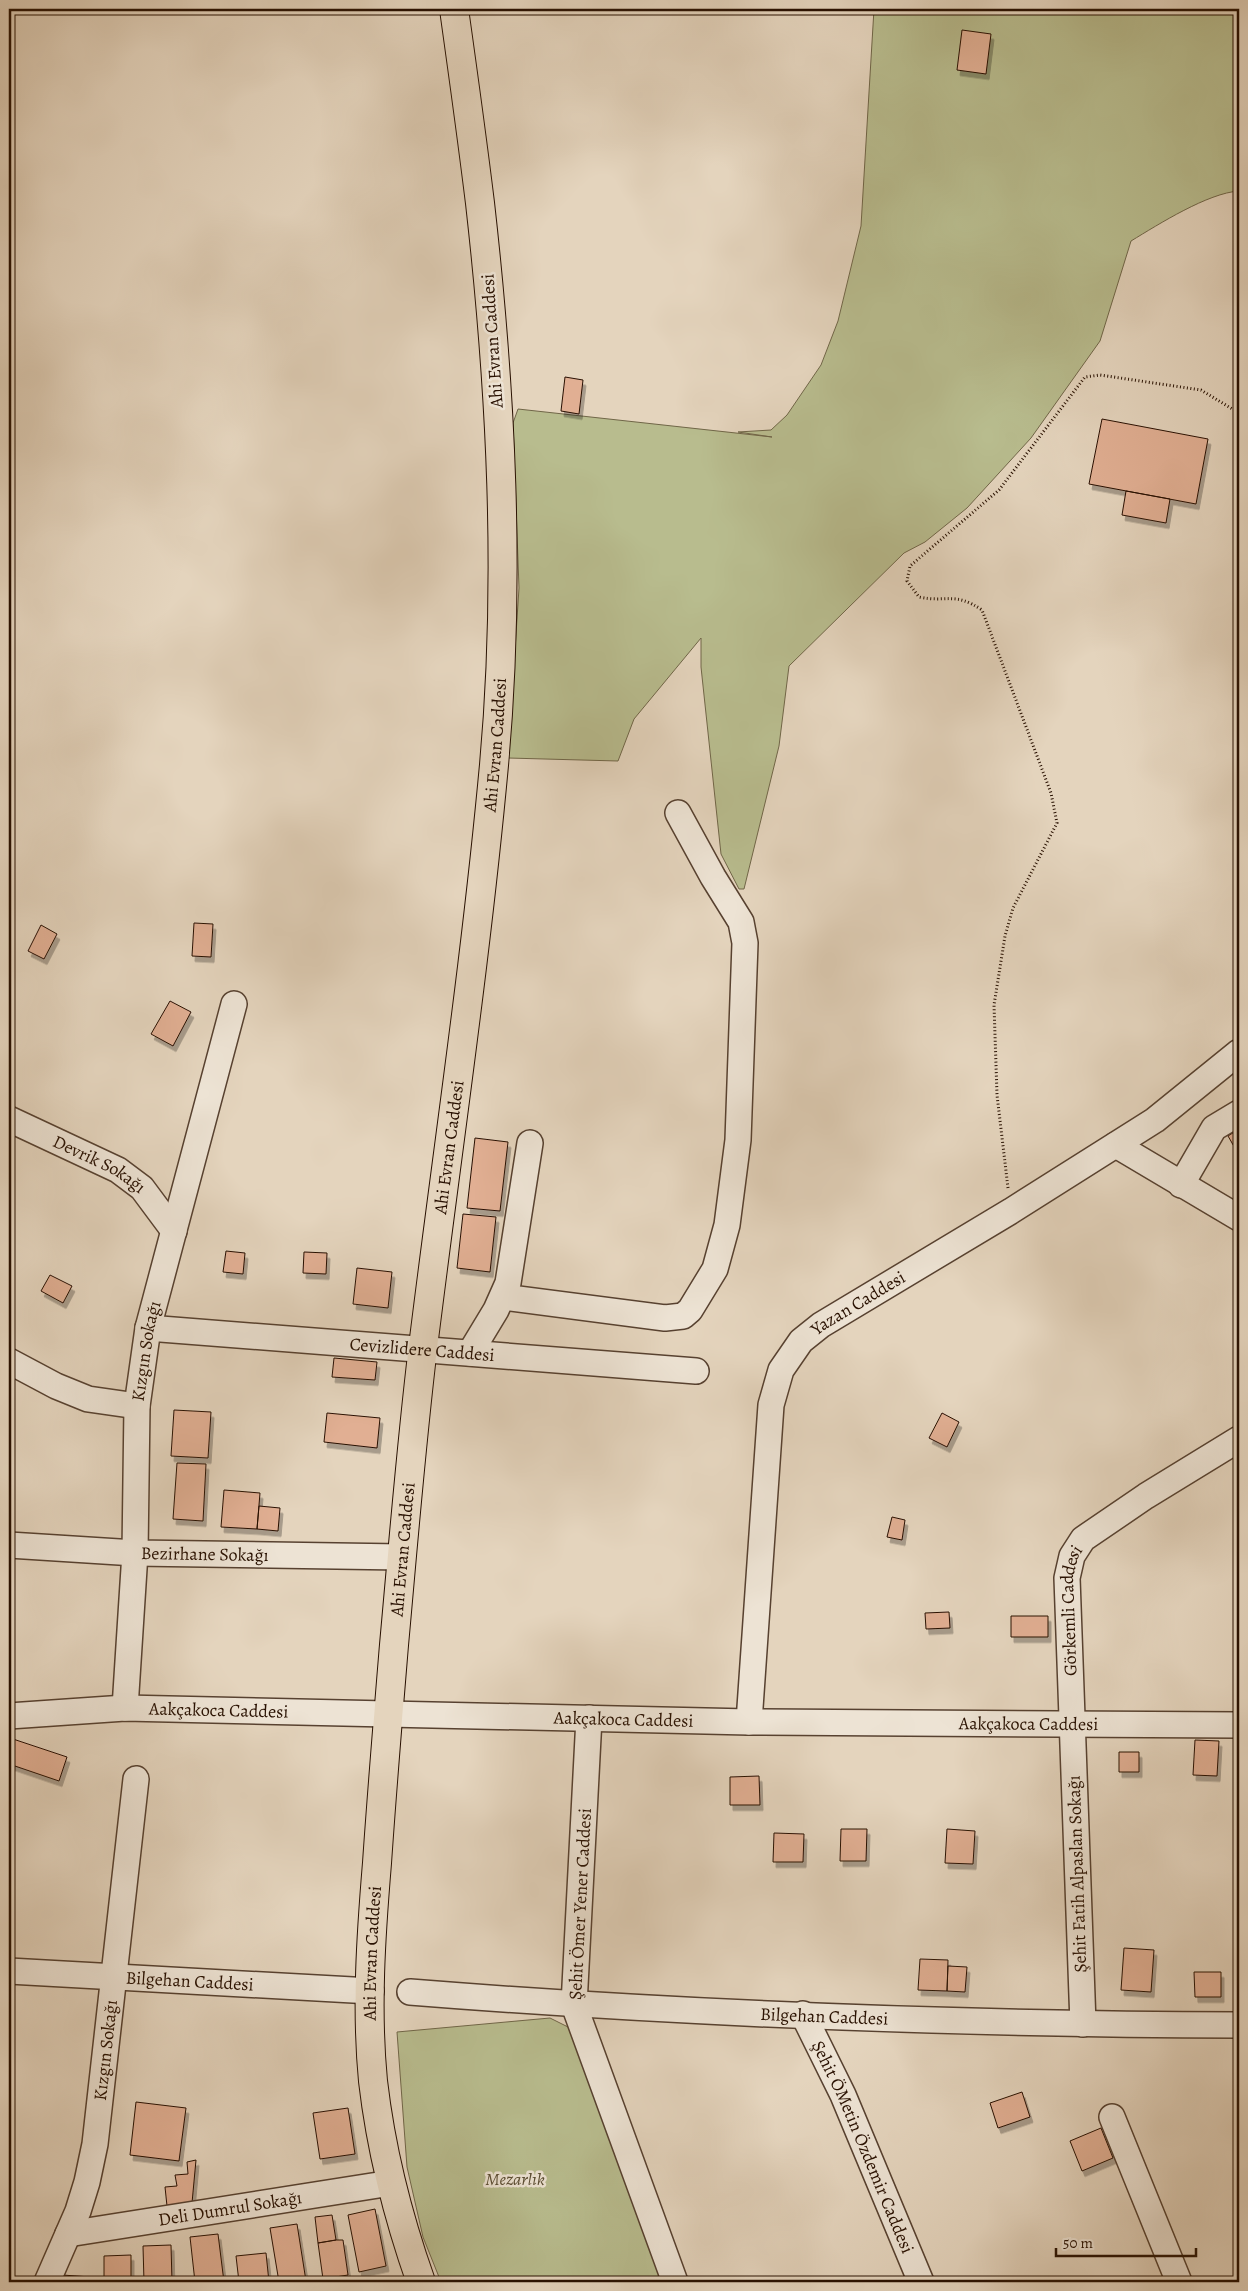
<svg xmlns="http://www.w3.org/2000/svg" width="1248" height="2291" font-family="Alegreya,serif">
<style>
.green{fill:#b8bc8e;stroke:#706648}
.building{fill:#e1af93;stroke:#281001;filter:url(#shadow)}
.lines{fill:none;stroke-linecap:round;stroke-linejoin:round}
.minor-casing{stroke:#574130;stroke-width:28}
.major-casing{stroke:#281001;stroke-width:30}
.path{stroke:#281001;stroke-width:3;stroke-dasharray:1 2.5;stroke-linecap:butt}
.minor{stroke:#ede3d4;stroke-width:25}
.major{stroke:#e4d4bd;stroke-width:28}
.labels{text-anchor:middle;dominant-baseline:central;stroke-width:5;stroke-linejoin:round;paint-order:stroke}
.street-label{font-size:18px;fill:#281001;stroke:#ede3d4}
.park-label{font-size:18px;font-style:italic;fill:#5a4c32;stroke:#ede3d4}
</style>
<defs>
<filter id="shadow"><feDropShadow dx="3" dy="5.5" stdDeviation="0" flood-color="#0004"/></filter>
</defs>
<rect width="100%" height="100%" fill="#e4d4bd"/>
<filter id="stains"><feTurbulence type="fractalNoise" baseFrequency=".004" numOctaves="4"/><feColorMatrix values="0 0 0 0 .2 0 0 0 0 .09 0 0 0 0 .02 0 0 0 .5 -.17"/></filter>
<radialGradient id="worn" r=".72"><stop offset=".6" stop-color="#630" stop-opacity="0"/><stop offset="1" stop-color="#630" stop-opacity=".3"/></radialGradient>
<path class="green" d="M 874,9 L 1239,9 L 1239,191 C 1208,193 1159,224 1131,241 L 1100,341 L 1031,438 L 967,508 L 925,542 L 904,553 L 789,666 L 779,746 L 744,889 L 739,889 L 721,854 L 701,667 L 701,638 L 634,719 L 618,761 L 508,758 L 519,588 L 513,423 L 518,409 L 772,437 L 738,432 L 771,430 L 787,415 L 821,365 L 838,321 L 861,226 Z
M 550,2018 L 570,2028 L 662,2282 L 441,2282 L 423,2237 L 407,2167 L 397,2032 Z"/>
<path class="building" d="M 962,30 L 991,34 L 986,74 L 957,70 Z
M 565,377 L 583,380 L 579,414 L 561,411 Z
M 1102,419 L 1208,439 L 1196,504 L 1089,484 Z
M 1126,491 L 1170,499 L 1166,523 L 1122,515 Z
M 194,923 L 213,924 L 211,957 L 192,956 Z
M 41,925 L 57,934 L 44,959 L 28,951 Z
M 170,1001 L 191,1012 L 173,1046 L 151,1034 Z
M 1239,1129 L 1239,1155 L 1228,1136 Z
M 475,1138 L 508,1142 L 500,1211 L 467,1208 Z
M 463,1214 L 496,1217 L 490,1272 L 457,1268 Z
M 226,1251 L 245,1253 L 243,1274 L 223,1272 Z
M 304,1252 L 327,1253 L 326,1274 L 303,1273 Z
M 357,1268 L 392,1272 L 388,1308 L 353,1304 Z
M 50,1275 L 72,1286 L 63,1303 L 41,1291 Z
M 334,1358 L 377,1362 L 375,1380 L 332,1377 Z
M 174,1410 L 211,1412 L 208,1458 L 171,1456 Z
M 327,1413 L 380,1418 L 377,1448 L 324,1442 Z
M 942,1413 L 959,1422 L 947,1447 L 929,1438 Z
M 177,1463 L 206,1464 L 203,1521 L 173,1519 Z
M 224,1490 L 260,1493 L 257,1529 L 221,1527 Z
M 259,1506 L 280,1508 L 278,1531 L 257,1529 Z
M 892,1517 L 905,1520 L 902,1540 L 887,1537 Z
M 949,1612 L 950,1628 L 926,1629 L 925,1613 Z
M 1011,1616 L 1048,1616 L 1048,1637 L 1011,1637 Z
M 10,1738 L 67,1757 L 59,1781 L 9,1764 Z
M 1195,1740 L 1219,1741 L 1217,1776 L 1193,1775 Z
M 1119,1752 L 1139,1752 L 1139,1772 L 1119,1772 Z
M 759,1776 L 760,1805 L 730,1805 L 730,1777 Z
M 841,1829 L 867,1829 L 866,1861 L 840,1861 Z
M 947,1829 L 975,1831 L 973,1864 L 945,1863 Z
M 774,1833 L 804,1834 L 803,1862 L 773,1862 Z
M 1124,1948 L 1154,1950 L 1151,1992 L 1121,1990 Z
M 920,1959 L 948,1960 L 947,1991 L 918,1990 Z
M 948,1966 L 967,1967 L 965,1992 L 947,1991 Z
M 1194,1972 L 1221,1972 L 1221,1997 L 1195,1997 Z
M 1022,2092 L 1030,2117 L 998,2128 L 990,2103 Z
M 136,2102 L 186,2108 L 179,2161 L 130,2155 Z
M 348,2108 L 355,2154 L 320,2159 L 313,2113 Z
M 1101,2128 L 1113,2158 L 1082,2171 L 1070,2141 Z
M 196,2160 L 192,2203 L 167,2206 L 165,2187 L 177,2186 L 175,2175 L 188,2174 L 187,2162 Z
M 375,2209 L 386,2266 L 359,2272 L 348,2215 Z
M 332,2215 L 336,2240 L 318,2243 L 315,2217 Z
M 297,2224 L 306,2281 L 279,2282 L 270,2228 Z
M 218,2234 L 224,2282 L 195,2282 L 190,2237 Z
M 336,2240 L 343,2240 L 348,2275 L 323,2279 L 318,2243 Z
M 171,2245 L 172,2282 L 144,2282 L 143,2246 Z
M 266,2253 L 269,2282 L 239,2282 L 236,2256 Z
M 131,2255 L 131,2282 L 104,2282 L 104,2256 Z
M 62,2275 L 91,2277 L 91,2282 L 62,2282 Z"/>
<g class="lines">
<g class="minor-casing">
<g id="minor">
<path id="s1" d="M 9,1119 L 118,1170 L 142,1188 L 174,1231"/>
<path d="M 1116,1145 L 1239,1218"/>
<path d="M 1181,1185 L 1214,1128 L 1239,1113"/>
<path d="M 503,1297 L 665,1318 L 683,1316 L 690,1310 L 715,1269 L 727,1225 L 738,1140 L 745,943 L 741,922 L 713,877 L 678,813"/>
<path id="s2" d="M 148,1328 L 696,1371"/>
<path d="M 470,1353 L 496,1310 L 508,1283 L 530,1143"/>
<path d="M 9,1361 L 56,1386 L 88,1399 L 137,1406"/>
<path id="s3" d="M 9,1545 L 135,1553 L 402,1557"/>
<path id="s4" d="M 125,1708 L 135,1553 L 137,1406 L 148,1328 L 234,1004"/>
<path id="s5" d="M 9,1716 L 125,1708 L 749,1722 L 1239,1725"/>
<path d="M 589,1718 L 574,2005 L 675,2282"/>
<path id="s6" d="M 749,1722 L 771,1405 L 781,1370 L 801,1341 L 821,1325 L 1011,1211 L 1155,1120 L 1239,1052"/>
<path id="s7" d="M 9,1971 L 371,1991"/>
<path id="s8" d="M 410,1992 C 685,2014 963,2024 1239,2025"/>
<path id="s9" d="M 803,2014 L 843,2095 L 921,2282"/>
<path id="s10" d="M 1083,2024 L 1067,1578 L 1072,1556 L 1083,1539 L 1146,1496 L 1239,1439"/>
<path d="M 1112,2117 L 1179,2282"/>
<path id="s11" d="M 68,2234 L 391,2183"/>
<path id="s12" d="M 47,2282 L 78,2211 L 87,2182 L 95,2144 L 136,1779"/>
</g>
</g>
<g class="major-casing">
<g id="major">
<path id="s13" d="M 421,2282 C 398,2217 381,2150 373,2081 C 366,2009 371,1935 377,1863 C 382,1790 388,1718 394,1645 C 403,1546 411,1446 423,1347 C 447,1153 476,960 494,765 C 511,578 501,389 480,203 C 472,138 463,73 454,9"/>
</g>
</g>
<path class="path" d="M 1008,1188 L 997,1095 L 994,1005 L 1005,936 L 1013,908 L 1057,823 L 1051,793 L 982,610 C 954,591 947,603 919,597 L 907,581 L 910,566 L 999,490 L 1085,377 L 1100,375 L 1201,390 L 1239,413"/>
<use href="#minor" class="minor"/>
<use href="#major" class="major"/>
</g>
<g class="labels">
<g class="street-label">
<text transform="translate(492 341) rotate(-94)">Ahi Evran Caddesi</text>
<text stroke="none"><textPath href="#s13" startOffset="1550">Ahi Evran Caddesi</textPath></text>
<text stroke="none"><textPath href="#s13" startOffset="1145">Ahi Evran Caddesi</textPath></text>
<text stroke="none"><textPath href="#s1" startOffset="101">Devrik Sokağı</textPath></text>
<text stroke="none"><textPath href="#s6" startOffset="458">Yazan Caddesi</textPath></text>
<text stroke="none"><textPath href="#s2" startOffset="275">Cevizlidere Caddesi</textPath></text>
<text stroke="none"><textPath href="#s4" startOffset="358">Kızgın Sokağı</textPath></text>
<text stroke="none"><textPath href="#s13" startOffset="740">Ahi Evran Caddesi</textPath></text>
<text stroke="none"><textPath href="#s3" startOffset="196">Bezirhane Sokağı</textPath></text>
<text stroke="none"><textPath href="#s10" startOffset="414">Görkemli Caddesi</textPath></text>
<text stroke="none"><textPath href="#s5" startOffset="210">Aakçakoca Caddesi</textPath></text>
<text stroke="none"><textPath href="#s5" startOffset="615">Aakçakoca Caddesi</textPath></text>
<text stroke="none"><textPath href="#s5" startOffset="1020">Aakçakoca Caddesi</textPath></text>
<text transform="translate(1077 1874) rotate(-92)">Şehit Fatih Alpaslan Sokağı</text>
<text transform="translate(580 1904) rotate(-87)">Şehit Ömer Yener Caddesi</text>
<text stroke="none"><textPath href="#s13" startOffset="335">Ahi Evran Caddesi</textPath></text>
<text stroke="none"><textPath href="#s7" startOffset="181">Bilgehan Caddesi</textPath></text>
<text stroke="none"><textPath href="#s8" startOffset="415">Bilgehan Caddesi</textPath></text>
<text stroke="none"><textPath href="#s12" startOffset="241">Kızgın Sokağı</textPath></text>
<text stroke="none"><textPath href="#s9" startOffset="146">Şehit ÖMetin Özdemir Caddesi</textPath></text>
<text stroke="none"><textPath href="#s11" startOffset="164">Deli Dumrul Sokağı</textPath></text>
</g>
<g class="park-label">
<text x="515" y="2179">Mezarlık</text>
</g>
</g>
<rect width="1248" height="2291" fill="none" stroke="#e4d4bd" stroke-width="30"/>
<rect x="10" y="10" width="1228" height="2271" fill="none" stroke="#281001" stroke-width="2.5"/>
<rect x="15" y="15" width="1218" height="2261" fill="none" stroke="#281001"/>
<path d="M1056 2248v8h140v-8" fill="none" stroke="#281001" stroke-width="2.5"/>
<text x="1063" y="2248" font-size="15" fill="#281001" stroke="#ede3d4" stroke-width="4" paint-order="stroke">50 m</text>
<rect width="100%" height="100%" filter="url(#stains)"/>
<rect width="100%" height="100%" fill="url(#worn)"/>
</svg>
